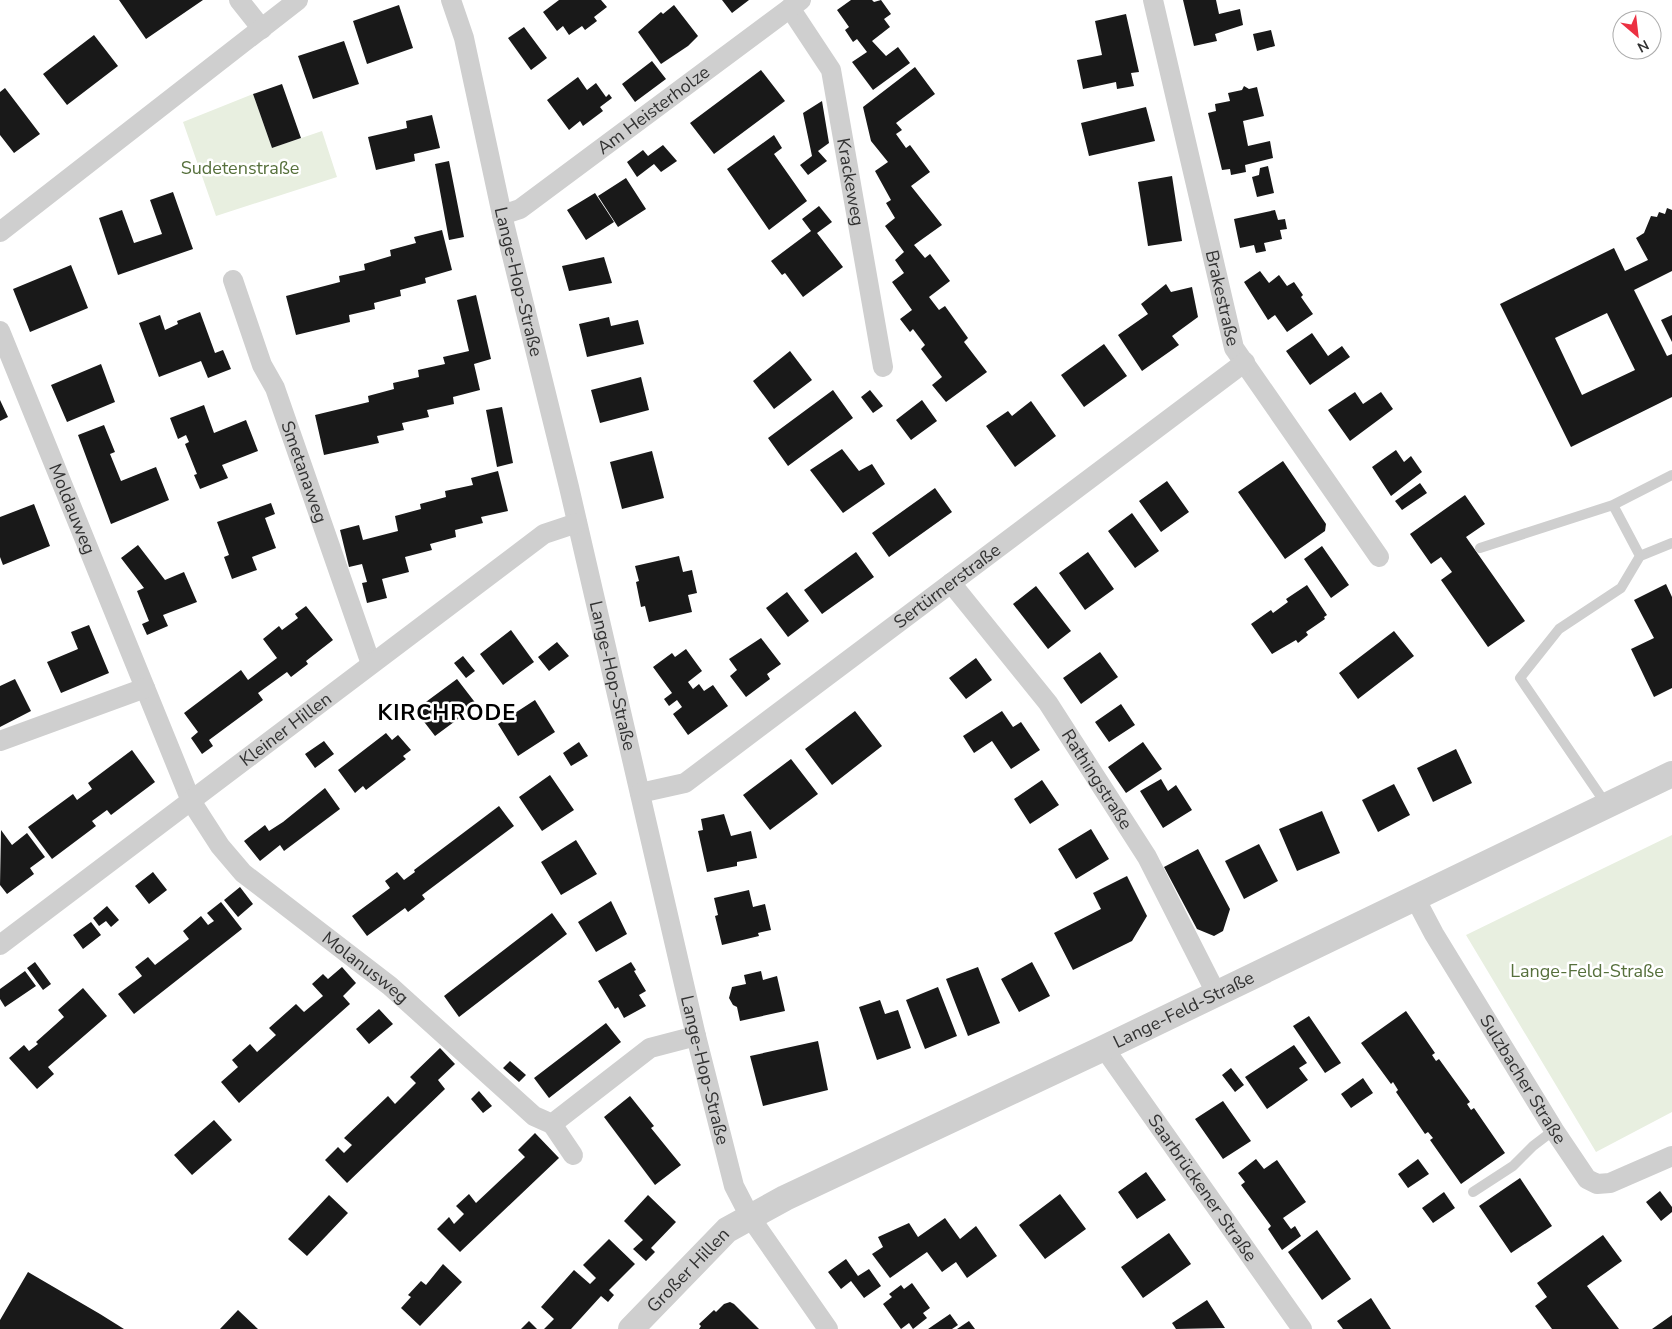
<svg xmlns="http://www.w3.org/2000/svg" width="1672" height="1329" font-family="'Nunito Sans',sans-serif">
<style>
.green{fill:#e8efe0}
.building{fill:#191919;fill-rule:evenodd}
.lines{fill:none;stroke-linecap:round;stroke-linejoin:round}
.service{stroke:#cfcfcf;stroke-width:10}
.minor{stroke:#cfcfcf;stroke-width:20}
.tertiary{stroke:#cfcfcf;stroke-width:26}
.labels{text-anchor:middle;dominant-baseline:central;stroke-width:5;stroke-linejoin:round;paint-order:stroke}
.street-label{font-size:18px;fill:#323232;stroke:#fff}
.park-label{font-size:18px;fill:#56703c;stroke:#fff}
.district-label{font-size:22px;font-weight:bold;letter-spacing:1px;fill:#000;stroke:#fff}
</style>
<rect width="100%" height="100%" fill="#fff"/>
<path class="green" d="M 253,94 L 272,148 L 322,131 L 337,177 L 216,216 L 183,122 Z
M 1672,835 L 1672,1112 L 1596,1152 L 1466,935 Z"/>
<path class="building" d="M 119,0 L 203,0 L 146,39 Z
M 559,0 L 601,0 L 607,7 L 594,17 L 597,21 L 585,30 L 582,26 L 569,35 L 563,26 L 557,31 L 543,12 Z
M 722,0 L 749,0 L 732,13 Z
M 851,0 L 872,0 L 874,2 L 881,0 L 891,14 L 884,19 L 890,27 L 872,41 L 886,56 L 898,47 L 910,63 L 873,90 L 852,62 L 867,52 L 857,39 L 853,42 L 845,30 L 849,27 L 837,10 Z
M 1183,0 L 1216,0 L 1219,14 L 1240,9 L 1243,25 L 1215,34 L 1217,41 L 1194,46 Z
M 399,5 L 413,48 L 367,64 L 353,21 Z
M 674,5 L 698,36 L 688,46 L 661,64 L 638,32 L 661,12 L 663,14 Z
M 1126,14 L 1139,72 L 1131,73 L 1134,86 L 1117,89 L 1116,82 L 1083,89 L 1077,60 L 1102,55 L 1095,21 Z
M 524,27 L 547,58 L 531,70 L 508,38 Z
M 1271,30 L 1275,46 L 1257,51 L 1253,34 Z
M 94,35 L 118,66 L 67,105 L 43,74 Z
M 344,41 L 359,84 L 313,99 L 298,56 Z
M 652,61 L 666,79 L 635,102 L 622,84 Z
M 915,67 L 935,94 L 896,123 L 902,130 L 896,134 L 906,148 L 910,145 L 930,172 L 911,186 L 942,225 L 914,245 L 925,258 L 930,254 L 950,281 L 929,297 L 939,310 L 945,306 L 968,338 L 964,342 L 987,372 L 946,402 L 932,385 L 942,377 L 921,349 L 925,345 L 913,329 L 910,332 L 900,319 L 912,310 L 892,282 L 904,273 L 895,260 L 904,252 L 885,226 L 895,218 L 886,203 L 891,200 L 875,171 L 888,162 L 871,141 L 863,107 Z
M 761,70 L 785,101 L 714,154 L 690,123 Z
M 578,77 L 587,90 L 596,83 L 606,97 L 609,94 L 612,98 L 600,107 L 603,111 L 583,126 L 580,121 L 569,130 L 547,100 Z
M 282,84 L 301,138 L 272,148 L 253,94 Z
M 1244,86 L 1249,89 L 1257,87 L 1264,116 L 1243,121 L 1248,146 L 1270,141 L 1273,158 L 1245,165 L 1246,172 L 1231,175 L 1230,169 L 1222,170 L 1208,113 L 1216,111 L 1215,104 L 1230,101 L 1228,93 L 1242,90 Z
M 5,88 L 40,134 L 14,153 L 0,135 L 0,92 Z
M 822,101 L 829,143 L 818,151 L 827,161 L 808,175 L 800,165 L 812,156 L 803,113 Z
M 1146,107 L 1155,141 L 1089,156 L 1081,123 Z
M 432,115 L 440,148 L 414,154 L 415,161 L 376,170 L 368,137 L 407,128 L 406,121 Z
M 774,135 L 782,148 L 774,154 L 807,201 L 769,230 L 727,169 Z
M 663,145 L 677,161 L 661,172 L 654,164 L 637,177 L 627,162 L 643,150 L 648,156 Z
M 449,161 L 464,237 L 449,240 L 435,164 Z
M 1268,166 L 1274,193 L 1257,197 L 1252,177 L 1259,175 L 1260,168 Z
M 1172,176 L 1182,241 L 1148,246 L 1138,182 Z
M 626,178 L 646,209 L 618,227 L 598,196 Z
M 173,192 L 193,249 L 118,275 L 99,218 L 122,210 L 134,243 L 162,234 L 150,200 Z
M 595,193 L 614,222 L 586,240 L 567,210 Z
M 819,206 L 832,222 L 817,233 L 843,267 L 803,297 L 785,273 L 782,275 L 771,261 L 811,231 L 802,219 Z
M 1667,208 L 1672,210 L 1672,271 L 1634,290 L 1667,356 L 1672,354 L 1672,397 L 1571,447 L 1500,304 L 1614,248 L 1625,271 L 1648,260 L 1636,238 L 1644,233 L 1651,216 L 1657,217 L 1659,212 L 1665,214 ZM 1607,313 L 1635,370 L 1582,395 L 1555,338 Z
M 1275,210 L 1278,220 L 1285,219 L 1287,229 L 1280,230 L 1282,239 L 1264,243 L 1266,251 L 1256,253 L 1254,245 L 1240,248 L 1234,219 Z
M 442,230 L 452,270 L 425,278 L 426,283 L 400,290 L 401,296 L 374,303 L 375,309 L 349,315 L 350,322 L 296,335 L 286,296 L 340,282 L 339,276 L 365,270 L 364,264 L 391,256 L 390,250 L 416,243 L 414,237 Z
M 604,257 L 612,283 L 569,291 L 562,266 Z
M 71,265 L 88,308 L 30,332 L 13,289 Z
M 1260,271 L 1269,283 L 1279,275 L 1287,286 L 1294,282 L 1303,295 L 1301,297 L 1313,314 L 1287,332 L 1275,315 L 1268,320 L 1244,282 Z
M 1166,284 L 1171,292 L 1192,287 L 1198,317 L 1172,336 L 1179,345 L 1142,371 L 1118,335 L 1148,314 L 1141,304 Z
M 476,295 L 491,359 L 474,364 L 480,390 L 453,397 L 454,404 L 427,410 L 429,417 L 402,423 L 404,430 L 377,436 L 379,443 L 324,455 L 315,415 L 369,402 L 368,396 L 394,389 L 393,383 L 419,377 L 418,370 L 445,364 L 443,357 L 469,351 L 457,300 Z
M 200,312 L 215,353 L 223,350 L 231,369 L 208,378 L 201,361 L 159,377 L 139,323 L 160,315 L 165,330 L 178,324 L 177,321 Z
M 1672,315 L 1672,342 L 1661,320 Z
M 609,317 L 611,326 L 638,320 L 644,344 L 587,357 L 579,324 Z
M 1312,333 L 1328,356 L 1342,346 L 1350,357 L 1310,385 L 1286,351 Z
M 1104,344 L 1127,376 L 1084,407 L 1061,375 Z
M 790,351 L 812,380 L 774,409 L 753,381 Z
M 101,364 L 115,402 L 67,422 L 51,385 Z
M 641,377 L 649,410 L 600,423 L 591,390 Z
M 833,390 L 853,418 L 788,466 L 768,438 Z
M 870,390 L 883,406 L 873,413 L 861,397 Z
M 1355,392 L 1363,404 L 1381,392 L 1393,409 L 1350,441 L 1328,410 Z
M 0,400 L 8,417 L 0,421 Z
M 922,400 L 937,421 L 911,440 L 896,420 Z
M 1031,401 L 1056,436 L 1015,467 L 986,426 L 1008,411 L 1012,416 Z
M 204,405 L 214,433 L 246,420 L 258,451 L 222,465 L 228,478 L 200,489 L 194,475 L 197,474 L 185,444 L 189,442 L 186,435 L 178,439 L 170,418 Z
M 502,407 L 513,463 L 497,467 L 486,410 Z
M 104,425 L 115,452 L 110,454 L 121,481 L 156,467 L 169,500 L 111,524 L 78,435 Z
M 842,449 L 859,471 L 872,464 L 885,484 L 843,513 L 810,470 Z
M 1396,450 L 1404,462 L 1411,456 L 1422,472 L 1391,496 L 1372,467 Z
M 652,451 L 664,498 L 622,509 L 610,462 Z
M 1283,461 L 1326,524 L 1325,531 L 1285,559 L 1238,492 Z
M 498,471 L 508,511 L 481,517 L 483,523 L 455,530 L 456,537 L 430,544 L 432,550 L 405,557 L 409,572 L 382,579 L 387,598 L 367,603 L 362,583 L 367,582 L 362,564 L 349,567 L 340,530 L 359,525 L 363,540 L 398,531 L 395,516 L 421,509 L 420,504 L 446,497 L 445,491 L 473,485 L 471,478 Z
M 1167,481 L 1189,512 L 1161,532 L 1139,501 Z
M 1420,483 L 1427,493 L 1402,510 L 1395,501 Z
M 935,488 L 952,512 L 889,557 L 872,533 Z
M 1465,495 L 1485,524 L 1466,537 L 1525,621 L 1488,647 L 1441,580 L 1452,572 L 1441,557 L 1431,564 L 1410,534 Z
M 271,503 L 275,514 L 265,518 L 276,548 L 252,557 L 257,570 L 232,579 L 224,557 L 229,555 L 217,522 Z
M 34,504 L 50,546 L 3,565 L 0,557 L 0,517 Z
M 1132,513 L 1159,551 L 1135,568 L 1108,531 Z
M 138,545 L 165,580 L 184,572 L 197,602 L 163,615 L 168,626 L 147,635 L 142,624 L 149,621 L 137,591 L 144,588 L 121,558 Z
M 1322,546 L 1349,585 L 1331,598 L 1304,559 Z
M 856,552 L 874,577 L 822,614 L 804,590 Z
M 1088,552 L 1114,589 L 1085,610 L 1059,573 Z
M 679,556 L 683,572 L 692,570 L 697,593 L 688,595 L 692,612 L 649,622 L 645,606 L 641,607 L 636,582 L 639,581 L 635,566 Z
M 1666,584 L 1672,597 L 1672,688 L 1654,697 L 1631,649 L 1654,638 L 1634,600 Z
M 1307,585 L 1327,615 L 1324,617 L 1325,619 L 1306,632 L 1308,635 L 1298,643 L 1296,640 L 1272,654 L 1251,624 L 1271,610 L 1273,613 L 1288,602 L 1286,599 Z
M 1036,586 L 1071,631 L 1048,649 L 1013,604 Z
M 787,592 L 809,621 L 788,637 L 766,608 Z
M 306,606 L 333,640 L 306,661 L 308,664 L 291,677 L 287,672 L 258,693 L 263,700 L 209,740 L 213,746 L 202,754 L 191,738 L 198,732 L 184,713 L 241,670 L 248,680 L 277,658 L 263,639 L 279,626 L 282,630 L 298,618 L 295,614 Z
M 89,625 L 109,673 L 61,693 L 47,662 L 78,649 L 71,632 Z
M 511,630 L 534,662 L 503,685 L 480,654 Z
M 1394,631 L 1414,656 L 1358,699 L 1339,673 Z
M 761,638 L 781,664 L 767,674 L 770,679 L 746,697 L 730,676 L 737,670 L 729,659 Z
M 557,642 L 569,656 L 549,671 L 538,657 Z
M 686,649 L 702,671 L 688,682 L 693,689 L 699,684 L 704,691 L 713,685 L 728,706 L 688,735 L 673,714 L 682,707 L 677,700 L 669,706 L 664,699 L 672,693 L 653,667 L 672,653 L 675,657 Z
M 1100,652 L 1118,677 L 1081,704 L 1063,678 Z
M 463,656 L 475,671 L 466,678 L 454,663 Z
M 976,658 L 992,680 L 966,699 L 949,678 Z
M 15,679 L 31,711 L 0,727 L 0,686 Z
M 457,679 L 477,705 L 435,736 L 415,710 Z
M 535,700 L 555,732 L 518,756 L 498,724 Z
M 1121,704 L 1135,725 L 1109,742 L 1095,722 Z
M 855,711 L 882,746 L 832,785 L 805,749 Z
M 1002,711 L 1013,727 L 1021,722 L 1040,750 L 1011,769 L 992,741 L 974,753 L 963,736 Z
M 386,733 L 392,740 L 398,735 L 411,750 L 403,756 L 406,759 L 366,790 L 363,786 L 355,793 L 338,770 Z
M 324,741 L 334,754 L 315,768 L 305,754 Z
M 579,742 L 588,756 L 571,766 L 563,753 Z
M 1143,742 L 1162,769 L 1126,793 L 1108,767 Z
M 1456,749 L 1472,783 L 1433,802 L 1417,768 Z
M 132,750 L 155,782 L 111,815 L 107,810 L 92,821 L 96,826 L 52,859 L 28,827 L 73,794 L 77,800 L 92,789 L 88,783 Z
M 791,759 L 818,794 L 770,830 L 743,795 Z
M 550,775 L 574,810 L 542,831 L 519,797 Z
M 1161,779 L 1168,791 L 1176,785 L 1192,810 L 1163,828 L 1140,791 Z
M 1042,780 L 1059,805 L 1030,824 L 1014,799 Z
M 1394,784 L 1410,815 L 1378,832 L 1362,800 Z
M 325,788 L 340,809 L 284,851 L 280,845 L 260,861 L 244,841 L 265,825 L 269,831 L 283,822 Z
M 499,806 L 514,826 L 422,895 L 425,899 L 408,912 L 405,908 L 367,936 L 352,916 L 390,888 L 385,881 L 397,872 L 404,880 L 415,872 L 414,870 Z
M 1322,811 L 1340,853 L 1297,871 L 1279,829 Z
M 724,814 L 731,836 L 751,831 L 757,858 L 737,862 L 737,866 L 707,872 L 698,831 L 703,830 L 701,819 Z
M 1091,829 L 1109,859 L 1076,879 L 1058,849 Z
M 1,830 L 12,845 L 27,833 L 45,857 L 30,868 L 34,874 L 7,894 L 0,885 Z
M 576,840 L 597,874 L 561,895 L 541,862 Z
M 1259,844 L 1278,881 L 1244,899 L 1225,861 Z
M 1198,849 L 1230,909 L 1223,931 L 1214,936 L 1197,929 L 1164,867 Z
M 153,872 L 167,890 L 149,904 L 135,886 Z
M 1127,876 L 1147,916 L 1132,941 L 1073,970 L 1054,933 L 1101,909 L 1093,893 Z
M 240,887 L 253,904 L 238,917 L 224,900 Z
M 749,890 L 753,907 L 765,904 L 771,930 L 758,933 L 759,936 L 722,945 L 715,916 L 718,915 L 714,898 Z
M 611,901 L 627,934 L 596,952 L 578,922 Z
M 221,902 L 242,929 L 134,1014 L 118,994 L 142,976 L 135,967 L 148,957 L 155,965 L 189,939 L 183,931 L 201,916 L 208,925 L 214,921 L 207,913 Z
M 107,906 L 119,920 L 111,927 L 106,921 L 99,926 L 93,918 Z
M 552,913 L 567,934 L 459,1017 L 444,996 Z
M 91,922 L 101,935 L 83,949 L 73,935 Z
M 35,962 L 51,984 L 43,990 L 27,968 Z
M 631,962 L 636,970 L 634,971 L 646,991 L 639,995 L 646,1006 L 624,1018 L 618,1007 L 615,1009 L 598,981 Z
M 1032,962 L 1050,996 L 1019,1012 L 1001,979 Z
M 342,967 L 356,983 L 343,996 L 350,1004 L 239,1103 L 221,1082 L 238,1067 L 232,1060 L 250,1044 L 257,1052 L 276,1035 L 269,1028 L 296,1004 L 304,1012 L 323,996 L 312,984 L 323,974 L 328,979 Z
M 978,967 L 1000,1023 L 968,1036 L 946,979 Z
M 25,971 L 36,986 L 5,1007 L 0,999 L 0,989 Z
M 761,971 L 763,980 L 777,976 L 785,1011 L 740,1021 L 737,1007 L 733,1005 L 729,998 L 732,987 L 746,984 L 744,975 Z
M 938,987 L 957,1036 L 925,1049 L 906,1000 Z
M 83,988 L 107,1016 L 48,1067 L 54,1074 L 37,1089 L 9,1058 L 24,1045 L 29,1051 L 38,1044 L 36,1042 L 64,1017 L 58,1010 Z
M 880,1000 L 885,1014 L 898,1010 L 911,1048 L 877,1060 L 859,1007 Z
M 379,1009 L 393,1024 L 369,1044 L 356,1029 Z
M 1406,1011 L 1435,1053 L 1432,1055 L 1436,1061 L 1439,1059 L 1470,1102 L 1467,1104 L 1471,1110 L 1474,1108 L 1505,1153 L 1461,1184 L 1430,1140 L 1433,1138 L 1428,1132 L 1425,1134 L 1396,1092 L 1398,1090 L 1393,1082 L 1391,1084 L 1361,1043 Z
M 1309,1016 L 1341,1063 L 1325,1073 L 1293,1026 Z
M 606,1023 L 621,1042 L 549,1098 L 534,1078 Z
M 818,1041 L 828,1090 L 763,1106 L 750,1056 Z
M 1294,1045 L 1307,1063 L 1299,1068 L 1308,1080 L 1267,1109 L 1245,1077 Z
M 440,1048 L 455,1064 L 438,1080 L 445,1089 L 347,1183 L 325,1160 L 338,1147 L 344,1153 L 352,1145 L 344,1138 L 388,1096 L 395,1104 L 416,1083 L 410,1077 Z
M 510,1061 L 526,1075 L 519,1082 L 503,1068 Z
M 1231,1068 L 1244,1085 L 1235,1092 L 1222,1075 Z
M 1363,1078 L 1373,1093 L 1351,1108 L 1341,1094 Z
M 479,1091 L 492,1106 L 483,1113 L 471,1099 Z
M 630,1096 L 654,1126 L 651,1128 L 681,1165 L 655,1185 L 604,1117 Z
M 1223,1101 L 1251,1141 L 1223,1159 L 1195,1119 Z
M 214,1120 L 232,1140 L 192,1175 L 174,1155 Z
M 535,1133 L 559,1158 L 460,1252 L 437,1229 L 449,1217 L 454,1224 L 464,1214 L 456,1206 L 469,1194 L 476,1203 L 525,1157 L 518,1150 Z
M 1256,1159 L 1264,1169 L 1277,1160 L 1306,1202 L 1283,1218 L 1291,1229 L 1295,1226 L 1301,1236 L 1282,1250 L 1268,1229 L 1271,1226 L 1241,1185 L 1245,1182 L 1238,1173 Z
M 1418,1159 L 1429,1174 L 1408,1188 L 1398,1174 Z
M 1146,1172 L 1166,1200 L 1137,1219 L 1118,1192 Z
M 1520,1178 L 1552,1226 L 1511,1253 L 1479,1206 Z
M 1660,1191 L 1672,1207 L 1672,1212 L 1661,1221 L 1646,1202 Z
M 1444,1192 L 1455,1208 L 1433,1223 L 1422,1208 Z
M 1060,1194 L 1086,1229 L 1045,1259 L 1019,1225 Z
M 329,1195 L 348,1213 L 307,1256 L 288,1239 Z
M 648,1195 L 676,1222 L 651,1248 L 655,1252 L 646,1261 L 633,1249 L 643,1240 L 624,1221 Z
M 945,1218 L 960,1239 L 976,1226 L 997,1256 L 967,1278 L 956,1262 L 942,1272 L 927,1252 L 890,1278 L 872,1254 L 883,1247 L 878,1237 L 909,1223 L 918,1237 Z
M 1317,1230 L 1351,1279 L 1322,1300 L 1288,1252 Z
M 1169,1233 L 1191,1264 L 1143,1298 L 1121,1267 Z
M 1603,1235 L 1622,1261 L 1587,1286 L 1619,1329 L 1552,1329 L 1535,1306 L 1547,1297 L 1537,1283 Z
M 609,1239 L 635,1264 L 609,1290 L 614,1295 L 608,1302 L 601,1296 L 571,1329 L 544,1329 L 554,1319 L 541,1307 L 574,1270 L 590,1284 L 596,1278 L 583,1265 Z
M 846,1259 L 858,1276 L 869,1269 L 881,1286 L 864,1298 L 851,1281 L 841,1289 L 828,1272 Z
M 443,1264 L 462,1282 L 420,1326 L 401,1308 L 411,1297 L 408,1295 L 421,1281 L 426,1285 Z
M 28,1272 L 100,1314 L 124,1329 L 0,1329 L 0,1320 Z
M 912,1283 L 930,1308 L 923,1313 L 927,1318 L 913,1329 L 909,1323 L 901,1329 L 883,1304 L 892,1297 L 889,1294 L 901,1285 L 904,1289 Z
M 1371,1298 L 1391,1329 L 1343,1329 L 1337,1321 Z
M 1207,1300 L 1225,1328 L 1176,1329 L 1172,1323 Z
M 730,1302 L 734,1304 L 759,1329 L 699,1329 L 701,1326 L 699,1324 L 714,1310 L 716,1312 L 724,1304 Z
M 238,1310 L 258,1329 L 220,1329 Z
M 950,1314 L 958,1325 L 952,1329 L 928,1329 Z
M 1672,1315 L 1672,1329 L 1652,1329 Z
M 529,1321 L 537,1329 L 521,1329 Z
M 969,1321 L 975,1329 L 957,1329 Z"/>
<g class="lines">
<path class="service" d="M 1672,475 L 1613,505 L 1640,556 L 1672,543
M 1480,548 L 1613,505
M 1606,804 L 1520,678 L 1559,629 L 1621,588 L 1640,556
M 1473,1192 L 1513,1166 L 1533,1146 L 1554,1130"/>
<g class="minor">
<path d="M 239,0 L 262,29"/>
<path id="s1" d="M 451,0 L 464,38 L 502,215 L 569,487 L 696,1036 L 734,1186 L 750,1217 L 828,1329"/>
<path id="s2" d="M 1153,0 L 1234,348 L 1379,557"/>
<path id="s3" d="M 790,8 L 831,70 L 883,367"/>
<path id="s4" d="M 502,215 L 520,209 L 801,0"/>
<path d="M 0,232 L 298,0"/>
<path id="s5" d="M 233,280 L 262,365 L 275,388 L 371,664"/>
<path id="s6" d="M 0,331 L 191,801 L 220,846 L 243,873 L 390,986 L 534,1116 L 552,1124 L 650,1048 L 696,1036"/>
<path id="s7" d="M 951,583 L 1048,703 L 1147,857 L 1216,993"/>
<path d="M 0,741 L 145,688"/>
<path id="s8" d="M 640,793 L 685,783 L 1245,362"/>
<path id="s9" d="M 1415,898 L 1434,934 L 1554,1130 L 1587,1179 L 1597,1184 L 1610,1183 L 1672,1156"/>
<path id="s10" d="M 0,945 L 544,534 L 577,523"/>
<path id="s11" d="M 1104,1048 L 1302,1329"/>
<path d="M 552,1124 L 573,1155"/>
</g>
<path class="tertiary" id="s12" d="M 631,1329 L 727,1230 L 785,1198 L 1104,1048 L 1672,774"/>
</g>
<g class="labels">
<g class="street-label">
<text stroke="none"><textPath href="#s4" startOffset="185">Am Heisterholze</textPath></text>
<text stroke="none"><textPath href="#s3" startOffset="188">Krackeweg</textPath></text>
<text stroke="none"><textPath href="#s1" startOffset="290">Lange-Hop-Straße</textPath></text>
<text stroke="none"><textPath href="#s2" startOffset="306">Brakestraße</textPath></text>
<text stroke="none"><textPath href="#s5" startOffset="205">Smetanaweg</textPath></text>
<text stroke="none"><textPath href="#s6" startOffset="192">Moldauweg</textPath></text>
<text stroke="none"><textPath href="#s8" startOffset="374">Sertürnerstraße</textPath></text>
<text stroke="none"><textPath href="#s1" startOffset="695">Lange-Hop-Straße</textPath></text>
<text stroke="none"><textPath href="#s10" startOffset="358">Kleiner Hillen</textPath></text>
<text stroke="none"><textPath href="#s7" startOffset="245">Rathingstraße</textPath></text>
<text stroke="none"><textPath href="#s6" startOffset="751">Molanusweg</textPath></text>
<text stroke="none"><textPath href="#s12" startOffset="645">Lange-Feld-Straße</textPath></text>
<text stroke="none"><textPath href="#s1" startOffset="1100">Lange-Hop-Straße</textPath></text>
<text stroke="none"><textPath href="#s9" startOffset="211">Sulzbacher Straße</textPath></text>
<text stroke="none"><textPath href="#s11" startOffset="171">Saarbrückener Straße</textPath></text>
<text stroke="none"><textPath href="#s12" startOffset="82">Großer Hillen</textPath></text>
</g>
<g class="park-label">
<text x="240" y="168">Sudetenstraße</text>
<text x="1587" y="971">Lange-Feld-Straße</text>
</g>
<g class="district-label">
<text x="447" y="713">KIRCHRODE</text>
</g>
</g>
<g transform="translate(1637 35) rotate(152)"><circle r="24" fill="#ffffff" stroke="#adadad"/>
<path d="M0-4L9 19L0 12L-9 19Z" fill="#ec3042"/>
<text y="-8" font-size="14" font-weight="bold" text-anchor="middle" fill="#323232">N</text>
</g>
</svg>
